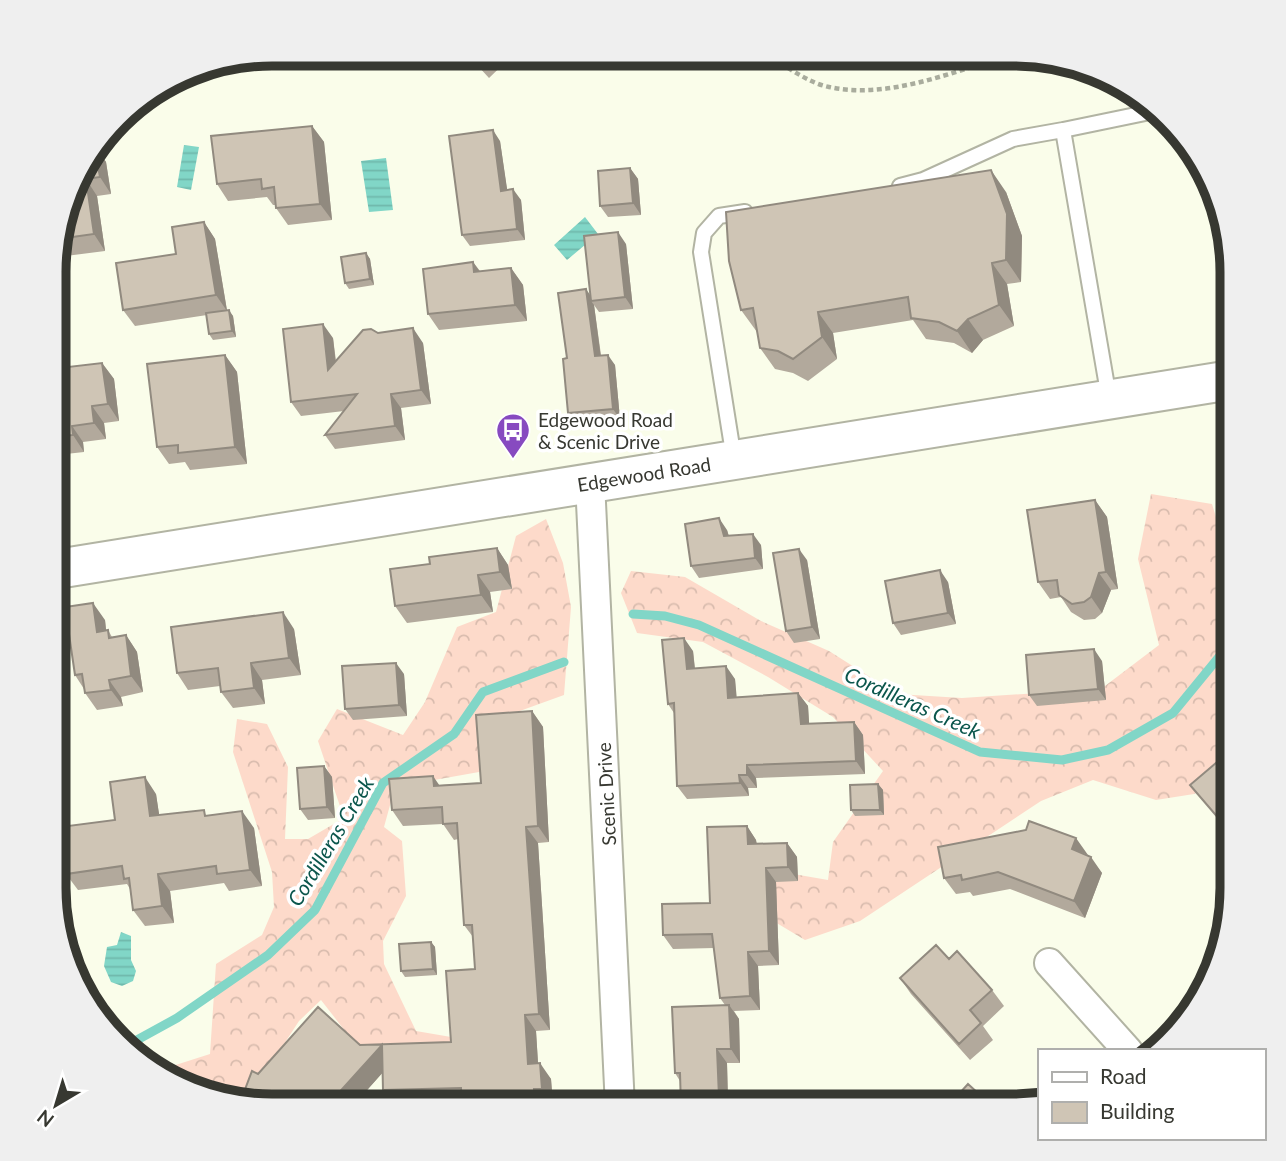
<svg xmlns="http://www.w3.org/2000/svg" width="1286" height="1161" font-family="Lato,sans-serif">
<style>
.forest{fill:url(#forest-crowns)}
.water{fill:url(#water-rules)}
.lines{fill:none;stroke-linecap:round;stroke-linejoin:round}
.stream{stroke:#81d6c7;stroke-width:9}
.service-casing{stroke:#b2b4a3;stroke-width:18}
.minor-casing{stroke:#b2b4a3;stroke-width:32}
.secondary-casing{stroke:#b2b4a3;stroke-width:42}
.path{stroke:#a9ac9d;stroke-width:4.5;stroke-dasharray:5 3.5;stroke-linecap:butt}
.service{stroke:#fff;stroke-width:14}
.minor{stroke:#fff;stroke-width:28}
.secondary{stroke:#fff;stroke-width:38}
.wall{fill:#b2a99c}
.shaded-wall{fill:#918a7f}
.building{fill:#cfc5b5;stroke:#918a7f;stroke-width:2}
.labels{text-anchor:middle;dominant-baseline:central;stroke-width:7;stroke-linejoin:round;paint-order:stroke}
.poi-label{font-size:19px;fill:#373831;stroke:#fff;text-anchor:start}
.street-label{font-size:19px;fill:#373831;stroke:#fff}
.water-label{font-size:21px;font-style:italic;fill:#0b564c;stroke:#fff}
.rim{fill:none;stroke:#373831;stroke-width:9}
</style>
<defs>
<pattern id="forest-crowns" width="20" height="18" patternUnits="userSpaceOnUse" patternTransform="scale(1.75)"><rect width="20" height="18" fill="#fddaca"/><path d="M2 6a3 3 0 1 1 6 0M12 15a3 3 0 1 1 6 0" fill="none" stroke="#d9bcae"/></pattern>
<pattern id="water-rules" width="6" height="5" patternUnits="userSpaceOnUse" patternTransform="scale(1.75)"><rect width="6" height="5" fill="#81d6c7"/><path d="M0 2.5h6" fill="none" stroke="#70b8ab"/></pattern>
</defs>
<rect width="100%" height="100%" fill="#fafdea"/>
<path class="forest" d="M 1151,494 L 1212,504 L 1231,567 L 1232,774 L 1194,794 L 1156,800 L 1093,780 L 1041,801 L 860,921 L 805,940 L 775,922 L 759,892 L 782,872 L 828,880 L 833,842 L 883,771 L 833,717 L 768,677 L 703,642 L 637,633 L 621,593 L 631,571 L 685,577 L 761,621 L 829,651 L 897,694 L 962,698 L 1101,689 L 1159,645 L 1138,559 Z
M 546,519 L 563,563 L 571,607 L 564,695 L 495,720 L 479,772 L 395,787 L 384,827 L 402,841 L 406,896 L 383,941 L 384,964 L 416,1031 L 492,1044 L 370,1063 L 321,1000 L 299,1021 L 247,1101 L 176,1084 L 161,1073 L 163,1069 L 210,1054 L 216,964 L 262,935 L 274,907 L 272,872 L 233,752 L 237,719 L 267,724 L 288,767 L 285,839 L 308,839 L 344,818 L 318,741 L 337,709 L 403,735 L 425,702 L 457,627 L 496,612 L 516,536 Z"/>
<path class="water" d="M 184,145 L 199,147 L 191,190 L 177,187 Z
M 386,158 L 393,210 L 369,212 L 361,161 Z
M 585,217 L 598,234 L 567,260 L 554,245 Z
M 121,932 L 131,936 L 131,960 L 136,971 L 133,981 L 122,986 L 111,982 L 104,966 L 107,947 L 117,945 Z"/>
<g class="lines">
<path class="stream" d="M 633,614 L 665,616 L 699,625 L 980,752 L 1062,760 L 1108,750 L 1173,713 L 1232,641
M 126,1046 L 177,1018 L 268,955 L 315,910 L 383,783 L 454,734 L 483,692 L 564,662"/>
<g class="service-casing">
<path id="service" d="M 900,186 L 923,180 L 1013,139 L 1063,130
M 1109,398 L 1063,130 L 1155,111
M 734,459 L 701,252 L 704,233 L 719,216 L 745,212"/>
</g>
<g class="minor-casing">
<path id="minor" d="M 590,482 L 620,1107
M 1049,963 L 1128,1051"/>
</g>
<g class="secondary-casing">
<path id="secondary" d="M 57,569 L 1231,380"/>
</g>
<path class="path" d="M 766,55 C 785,65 808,83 829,87 C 889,100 954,71 1010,55"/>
<use href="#service" class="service"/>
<use href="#minor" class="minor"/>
<use href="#secondary" class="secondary"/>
</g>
<path class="wall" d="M 436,54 L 462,54 L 448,68 Z
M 467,54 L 514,54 L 489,78 Z
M 312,126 L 324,142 L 332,220 L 288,225 L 276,208 L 276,205 L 273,205 L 267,197 L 228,201 L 217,184 Z
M 500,141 L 507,190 L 521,200 L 525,240 L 470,246 L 462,235 Z
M 96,148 L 106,162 L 111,194 L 97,196 L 105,251 L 58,257 L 58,230 L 83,164 Z
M 630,168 L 638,179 L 641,215 L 608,217 L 600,206 Z
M 1006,192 L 1022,236 L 1021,282 L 1007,284 L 1014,326 L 983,340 L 972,353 L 954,343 L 926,339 L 913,320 L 833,333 L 837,359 L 808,381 L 793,373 L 775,369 L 760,348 L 757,332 L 741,310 Z
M 204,222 L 215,239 L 227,310 L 233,316 L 236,337 L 213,340 L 209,334 L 207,315 L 135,326 L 123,310 Z
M 626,244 L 633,309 L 599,312 L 594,305 L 601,355 L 615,365 L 620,419 L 575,423 L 568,413 L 567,358 L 591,296 Z
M 366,253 L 370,259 L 374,285 L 349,289 L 345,283 Z
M 473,262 L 480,271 L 511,268 L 523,285 L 527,321 L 439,330 L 428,314 Z
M 378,333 L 423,343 L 431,404 L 401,408 L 405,440 L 335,449 L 325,435 L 344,411 L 301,416 L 291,402 L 333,338 L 336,361 Z
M 58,349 L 69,367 L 102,363 L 114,379 L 119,421 L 104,423 L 106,439 L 83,442 L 84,452 L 57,455 Z
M 225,355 L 237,372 L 247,464 L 190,470 L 185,462 L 169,464 L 157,447 Z
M 1095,500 L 1107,517 L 1118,589 L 1111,590 L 1102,613 L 1095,619 L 1084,620 L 1071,612 L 1061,597 L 1050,599 L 1038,582 Z
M 727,530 L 729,536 L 761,545 L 763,569 L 699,578 L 691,566 Z
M 497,548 L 508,565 L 512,589 L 490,592 L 493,612 L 407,623 L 395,606 L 430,564 Z
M 807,560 L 820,639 L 794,643 L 786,631 Z
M 948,582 L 956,624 L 901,635 L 893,623 Z
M 105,620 L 106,631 L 108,630 L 112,637 L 126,635 L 137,652 L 143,692 L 121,697 L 123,706 L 97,710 L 85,693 L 84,689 L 75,675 Z
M 294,629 L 301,675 L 262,680 L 265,704 L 233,708 L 221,692 L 220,686 L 188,690 L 177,673 Z
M 693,651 L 695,668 L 735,679 L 736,697 L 798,693 L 808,706 L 809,724 L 854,722 L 863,735 L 865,774 L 756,778 L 757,788 L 748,788 L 749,796 L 687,799 L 677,786 L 674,713 L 668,704 Z
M 1102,661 L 1106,700 L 1037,706 L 1029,695 Z
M 404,674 L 407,716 L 353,720 L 345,709 Z
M 532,711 L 543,727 L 549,842 L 538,843 L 550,1030 L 536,1031 L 538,1063 L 551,1079 L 553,1105 L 545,1105 L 545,1107 L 462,1107 L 462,1104 L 394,1106 L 383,1090 L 383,1072 L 352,1107 L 272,1107 L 258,1074 L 360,1045 L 451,1042 L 475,969 L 473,937 L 464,925 L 458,839 L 454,840 L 443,824 L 403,826 L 392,810 L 440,785 L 481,783 Z
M 324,766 L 332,777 L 335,818 L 308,820 L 300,809 Z
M 878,784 L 883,790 L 884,815 L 855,816 L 851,810 Z
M 156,794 L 159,815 L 208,816 L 254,828 L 262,886 L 229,891 L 224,883 L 170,891 L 174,923 L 145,926 L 133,910 L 130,889 L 127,884 L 78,890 L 66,874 L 115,820 Z
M 747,826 L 756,840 L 757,844 L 787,843 L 797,857 L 798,881 L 776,882 L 779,965 L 758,966 L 760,1010 L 734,1011 L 739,1019 L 740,1063 L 727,1063 L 728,1096 L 757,1095 L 765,1106 L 681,1107 L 680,1081 L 675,1073 L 725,1005 L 720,998 L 714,948 L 673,949 L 663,935 L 710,903 Z
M 1088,855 L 1102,873 L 1085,918 L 1010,889 L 973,896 L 970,892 L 956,894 L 944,878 Z
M 431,942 L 435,947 L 437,975 L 405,977 L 401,971 Z
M 949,959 L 992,990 L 1004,1006 L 983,1026 L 993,1040 L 970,1060 L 911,994 L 900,978 Z"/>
<path class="shaded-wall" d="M 312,126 L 324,142 L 332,220 L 320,204 Z
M 493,130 L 500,141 L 509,202 L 501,191 Z
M 96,148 L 106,162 L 111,194 L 100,177 L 95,149 Z
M 630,168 L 638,179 L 641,215 L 633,203 Z
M 991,170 L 1006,192 L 1022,236 L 1021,282 L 1006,260 Z
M 86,179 L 97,196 L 105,251 L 94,234 Z
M 513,189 L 521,200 L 525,240 L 517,229 Z
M 204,222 L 215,239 L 227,311 L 216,295 Z
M 618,232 L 626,244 L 633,309 L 625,297 Z
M 366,253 L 370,259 L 374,285 L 370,279 Z
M 473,262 L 485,279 L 474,272 Z
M 992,263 L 1007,284 L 1014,326 L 999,305 Z
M 511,268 L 523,285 L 527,321 L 515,305 Z
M 586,289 L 593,299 L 591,301 L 594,305 L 602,366 L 595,356 Z
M 229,310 L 233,316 L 236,337 L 232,331 Z
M 818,312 L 833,333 L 837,359 L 822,337 Z
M 968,319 L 983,340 L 972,353 L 957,331 Z
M 323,324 L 333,338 L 338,384 L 328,370 Z
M 413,328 L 423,343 L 431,404 L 421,390 Z
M 58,349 L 69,365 L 71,385 L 60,368 Z
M 225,355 L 237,372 L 247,464 L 235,447 Z
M 608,355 L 615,365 L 620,419 L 613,409 Z
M 102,363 L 114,379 L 119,421 L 108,404 Z
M 391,394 L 401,408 L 405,440 L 395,426 Z
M 92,406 L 104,423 L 106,439 L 94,423 Z
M 72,426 L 83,442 L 84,452 L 73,435 Z
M 1095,500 L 1107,517 L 1118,589 L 1106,572 Z
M 719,518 L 727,530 L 732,548 L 724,536 Z
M 753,534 L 761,545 L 763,569 L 755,558 Z
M 497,548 L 508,565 L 512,589 L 500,572 Z
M 799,549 L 807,560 L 820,639 L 812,627 Z
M 940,570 L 948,582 L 956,624 L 948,613 Z
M 1099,573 L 1111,590 L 1102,613 L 1091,597 Z
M 478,575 L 490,592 L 493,612 L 481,595 Z
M 93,603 L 105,620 L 108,648 L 97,632 Z
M 283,612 L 294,629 L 301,675 L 289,658 Z
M 126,635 L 137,652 L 143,692 L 131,676 Z
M 684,638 L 693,651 L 696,682 L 687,669 Z
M 1094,649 L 1102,661 L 1106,700 L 1098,689 Z
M 251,663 L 262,680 L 265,704 L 254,688 Z
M 396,663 L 404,674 L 407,716 L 399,705 Z
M 726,666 L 735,679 L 738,711 L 728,698 Z
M 109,680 L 121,697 L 123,706 L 111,690 Z
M 798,693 L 808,706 L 810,737 L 801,724 Z
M 532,711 L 543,727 L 549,842 L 538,826 Z
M 854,722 L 863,735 L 865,774 L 856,761 Z
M 747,765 L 756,778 L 757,788 L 747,775 Z
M 324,766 L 332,777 L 335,818 L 327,807 Z
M 739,775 L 748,788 L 749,796 L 740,783 Z
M 433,776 L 444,792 L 434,786 Z
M 145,777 L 156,794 L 162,833 L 150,816 Z
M 878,784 L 883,790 L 884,815 L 880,810 Z
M 242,811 L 254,828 L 262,886 L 250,870 Z
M 747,826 L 756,840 L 758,858 L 748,844 Z
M 526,827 L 538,843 L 550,1030 L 539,1014 Z
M 1076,838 L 1088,855 L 1072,849 Z
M 787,843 L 797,857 L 798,881 L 788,867 Z
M 1091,857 L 1102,873 L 1085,918 L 1074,901 Z
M 766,868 L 776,882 L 779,965 L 769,951 Z
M 158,874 L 170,891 L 174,923 L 162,906 Z
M 431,942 L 435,947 L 437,975 L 433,969 Z
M 748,952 L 758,966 L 760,1010 L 750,996 Z
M 729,1005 L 739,1019 L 740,1063 L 731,1049 Z
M 525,1015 L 536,1031 L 539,1079 L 528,1064 Z
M 382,1045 L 393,1061 L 352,1107 L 326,1107 Z
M 717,1049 L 727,1063 L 728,1106 L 719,1097 Z
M 540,1063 L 551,1079 L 553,1105 L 542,1089 Z
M 534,1089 L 545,1105 L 545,1107 L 535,1106 Z
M 757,1095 L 765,1106 L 758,1106 Z"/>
<path class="building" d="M 470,54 L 488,54 L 479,63 Z
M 312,126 L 320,204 L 276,208 L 274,187 L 262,189 L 261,179 L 217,184 L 211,136 Z
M 493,130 L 501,191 L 513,189 L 517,229 L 462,235 L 449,136 Z
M 95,149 L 100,177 L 86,179 L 94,234 L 58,239 L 58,230 L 83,164 Z
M 630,168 L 633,203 L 600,206 L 598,171 Z
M 991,170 L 1007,214 L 1006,260 L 992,263 L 999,305 L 968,319 L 957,331 L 939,322 L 911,318 L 908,297 L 818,312 L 822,337 L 793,359 L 778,351 L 760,348 L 753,308 L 741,310 L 729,261 L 726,212 Z
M 204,222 L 216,295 L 123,310 L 116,263 L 176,254 L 172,227 Z
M 618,232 L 625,297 L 591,301 L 584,236 Z
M 366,253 L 370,279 L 345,283 L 341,257 Z
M 473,262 L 474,272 L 511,268 L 515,305 L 428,314 L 423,269 Z
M 586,289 L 595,356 L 608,355 L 613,409 L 568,413 L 563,359 L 567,358 L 558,293 Z
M 229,310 L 232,331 L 209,334 L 206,313 Z
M 323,324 L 328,370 L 363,330 L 371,329 L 378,333 L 413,328 L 421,390 L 391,394 L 395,426 L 325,435 L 357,394 L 291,402 L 283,329 Z
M 58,349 L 60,368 L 102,363 L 108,404 L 92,406 L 94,423 L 72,426 L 73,435 L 57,437 Z
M 225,355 L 235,447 L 178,453 L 178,445 L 157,447 L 147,364 Z
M 1095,500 L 1106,572 L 1099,573 L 1091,597 L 1084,602 L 1072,604 L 1059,595 L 1057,580 L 1038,582 L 1027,510 Z
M 719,518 L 724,536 L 753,534 L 755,558 L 691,566 L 685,524 Z
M 497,548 L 500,572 L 478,575 L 481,595 L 395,606 L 390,569 L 430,564 L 429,557 Z
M 799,549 L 812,627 L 786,631 L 773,553 Z
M 940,570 L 948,613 L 893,623 L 885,581 Z
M 93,603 L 97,632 L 108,630 L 109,638 L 126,635 L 131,676 L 109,680 L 111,690 L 85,693 L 82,674 L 75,675 L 65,607 Z
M 283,612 L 289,658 L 251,663 L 254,688 L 221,692 L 218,668 L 177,673 L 171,627 Z
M 684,638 L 687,669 L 726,666 L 728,698 L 798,693 L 801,724 L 854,722 L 856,761 L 747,765 L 747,775 L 739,775 L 740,783 L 677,786 L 674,703 L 668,704 L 662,640 Z
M 1094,649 L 1098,689 L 1029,695 L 1026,655 Z
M 396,663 L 399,705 L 345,709 L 342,666 Z
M 532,711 L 538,826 L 526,827 L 539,1014 L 525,1015 L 528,1064 L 540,1063 L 542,1089 L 534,1089 L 535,1106 L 462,1107 L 461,1088 L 383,1090 L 382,1045 L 326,1107 L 272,1107 L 241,1100 L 252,1071 L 258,1074 L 318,1007 L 360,1045 L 451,1042 L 446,971 L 475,969 L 472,925 L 464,925 L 457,823 L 443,824 L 442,807 L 392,810 L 389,779 L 433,776 L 434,786 L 481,783 L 476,715 Z
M 1223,757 L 1232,767 L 1232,834 L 1190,785 Z
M 324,766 L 327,807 L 300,809 L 297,768 Z
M 145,777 L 150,816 L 204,810 L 205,816 L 242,811 L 250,870 L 217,874 L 216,866 L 158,874 L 162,906 L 133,910 L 129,878 L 124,879 L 122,866 L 66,874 L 60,827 L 115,820 L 110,782 Z
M 878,784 L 880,810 L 851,810 L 850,785 Z
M 1029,821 L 1076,838 L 1072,849 L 1091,857 L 1074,901 L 998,872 L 962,880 L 961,875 L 944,878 L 938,847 L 1026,830 Z
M 747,826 L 748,844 L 787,843 L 788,867 L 766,868 L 769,951 L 748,952 L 750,996 L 720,998 L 712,934 L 663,935 L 662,904 L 710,903 L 707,827 Z
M 431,942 L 433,969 L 401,971 L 399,944 Z
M 936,945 L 949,959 L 957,951 L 992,990 L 970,1010 L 981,1023 L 959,1044 L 900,978 Z
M 729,1005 L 731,1049 L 717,1049 L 719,1097 L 757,1095 L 758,1106 L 681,1107 L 680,1073 L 675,1073 L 672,1007 Z
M 968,1084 L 990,1104 L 988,1106 L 948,1106 Z"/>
<defs>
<g id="bus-pin" transform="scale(1.75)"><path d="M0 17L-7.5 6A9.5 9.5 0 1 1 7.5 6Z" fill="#874ac0" stroke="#fff"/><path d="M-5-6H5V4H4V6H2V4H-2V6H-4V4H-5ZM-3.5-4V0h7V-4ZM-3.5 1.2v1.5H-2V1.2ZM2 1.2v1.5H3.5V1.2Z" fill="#fff"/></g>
</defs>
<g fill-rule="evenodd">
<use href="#bus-pin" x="513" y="430"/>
</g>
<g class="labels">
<g class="poi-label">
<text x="538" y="419">Edgewood Road<tspan x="538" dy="22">&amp; Scenic Drive</tspan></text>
</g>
<g class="street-label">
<text transform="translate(644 474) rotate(-9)">Edgewood Road</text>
<text transform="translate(606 794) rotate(-93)">Scenic Drive</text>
</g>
<g class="water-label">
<text transform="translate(913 702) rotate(24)">Cordilleras Creek</text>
<text transform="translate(330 841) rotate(-59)">Cordilleras Creek</text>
</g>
</g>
<path d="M0 0H1286V1161H0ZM272 66H1014A206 206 0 0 1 1220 272V888A206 206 0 0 1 1014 1094H272A206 206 0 0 1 66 888V272A206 206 0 0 1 272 66Z" fill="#efefef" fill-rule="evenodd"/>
<path class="rim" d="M272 66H1014A206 206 0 0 1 1220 272V888A206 206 0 0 1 1014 1094H272A206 206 0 0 1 66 888V272A206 206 0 0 1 272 66Z"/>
<rect x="1038" y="1049" width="228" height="91" fill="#ffffff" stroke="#afafad" stroke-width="2"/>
<rect x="1052" y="1072" width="35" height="10" fill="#ffffff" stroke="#afafad" stroke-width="2"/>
<text x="1100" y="1084" font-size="21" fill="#373831">Road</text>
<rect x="1052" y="1102" width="35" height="21" fill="#cfc5b5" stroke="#afafad" stroke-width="2"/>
<text x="1100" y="1119" font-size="21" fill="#373831">Building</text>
<g transform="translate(56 1105) rotate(218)" stroke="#ffffff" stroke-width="5" paint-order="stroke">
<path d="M0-5L12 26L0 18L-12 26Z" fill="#373831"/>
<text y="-10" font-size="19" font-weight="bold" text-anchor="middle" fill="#373831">N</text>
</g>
</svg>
